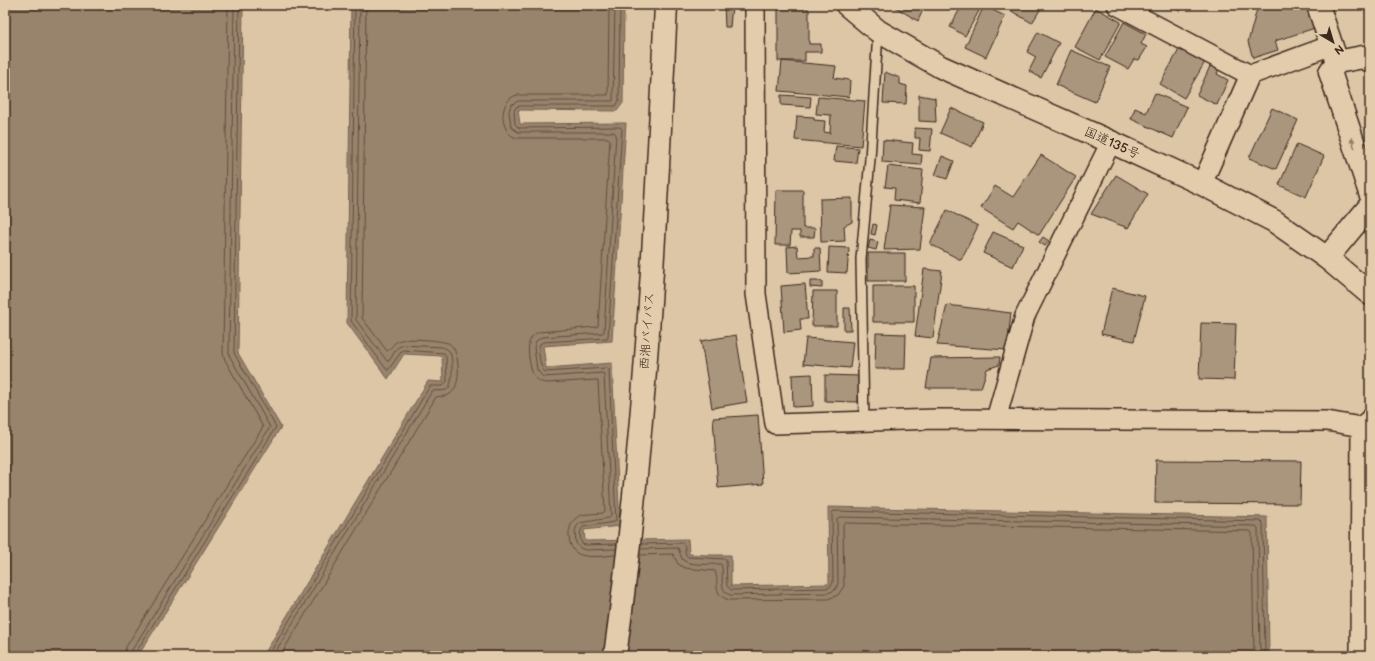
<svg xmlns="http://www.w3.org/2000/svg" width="1375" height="661" font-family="'Balsamiq Sans','Klee One',sans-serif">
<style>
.water{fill:#98836c;stroke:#735f4d}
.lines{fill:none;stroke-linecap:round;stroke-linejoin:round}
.shore{stroke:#604e3d;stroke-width:1}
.building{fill:#aa967d;stroke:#3b2a1e}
.service-casing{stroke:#3b2a1e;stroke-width:12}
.minor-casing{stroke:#3b2a1e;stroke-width:22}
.secondary-casing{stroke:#3b2a1e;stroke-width:25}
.trunk-casing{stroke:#3b2a1e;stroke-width:25}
.motorway-casing{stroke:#3b2a1e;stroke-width:25}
.service{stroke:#e3ccac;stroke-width:9}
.minor{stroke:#e3ccac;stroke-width:19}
.secondary{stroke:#e3ccac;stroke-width:22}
.trunk{stroke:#e3ccac;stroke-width:22}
.motorway{stroke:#e3ccac;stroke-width:22}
.oneway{fill:#8f7b65}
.labels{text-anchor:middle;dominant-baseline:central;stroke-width:3;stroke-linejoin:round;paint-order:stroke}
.street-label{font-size:13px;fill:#3b2a1e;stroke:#e3ccac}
</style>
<rect width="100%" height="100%" fill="#dcc6a6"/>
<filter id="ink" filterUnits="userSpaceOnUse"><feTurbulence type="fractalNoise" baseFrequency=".025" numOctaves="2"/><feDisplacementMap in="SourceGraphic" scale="8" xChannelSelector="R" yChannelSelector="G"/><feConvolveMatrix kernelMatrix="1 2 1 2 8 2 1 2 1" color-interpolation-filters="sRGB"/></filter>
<g filter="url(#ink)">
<path class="water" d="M 5,5 L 243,5 L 238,353 L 281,427 L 138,656 L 5,656 Z
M 351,5 L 624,5 L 623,103 L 617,111 L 518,110 L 520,124 L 626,123 L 612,341 L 543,346 L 546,368 L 612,363 L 620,526 L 584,530 L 585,541 L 688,539 L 689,554 L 709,555 L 731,555 L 731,586 L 829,584 L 828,507 L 1267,517 L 1269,656 L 263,656 L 428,381 L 443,382 L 442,356 L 404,354 L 388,379 L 347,323 Z"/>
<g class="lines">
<path class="shore" d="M 609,5 L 608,95 L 517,95 C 498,100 499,132 516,138 L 608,138 L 610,140 L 598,326 L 596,327 L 539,332 C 527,337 528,347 529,358 C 531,370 533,382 547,383 L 596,380 L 598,381 L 605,511 L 603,513 C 595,514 582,513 576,518 C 565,527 567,551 581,555 C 591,558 605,556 615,555
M 615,5 L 613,101 L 518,101 L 511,105 L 509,111 L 511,127 L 518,132 L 614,132 L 616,134 L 604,332 L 602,333 L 542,337 L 536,341 L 534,347 L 537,370 L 543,377 L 602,373 L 604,374 L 611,516 L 609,518 L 580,523 L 577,526 L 575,531 L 576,543 L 580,548 L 585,550 L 616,549
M 617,544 L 585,545 L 582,544 C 580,539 579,530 583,527 L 614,522 L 616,521 L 609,369 L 607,368 L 545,372 C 540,368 537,350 540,344 L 543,342 L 607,338 L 608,336 L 622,129 L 620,127 L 519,128 L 515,124 L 514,111 L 516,107 L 519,106 L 616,106 L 619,101 L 620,5
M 641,544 L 683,543 C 687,547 683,554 688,557 L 726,559 L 727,586 L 731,590 L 828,588 L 831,586 L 833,583 L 832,513 L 834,511 L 1261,521 L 1263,523 L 1265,656
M 640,549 L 678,548 C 680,552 680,556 683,560 C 689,566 712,564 721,564 C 725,574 717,589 730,595 L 828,593 L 835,590 L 838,584 L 837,519 L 839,517 L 1256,526 L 1258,528 L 1260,656
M 640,555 L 673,554 L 678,564 L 685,568 L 715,571 C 720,583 711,594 729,600 L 828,599 L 838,595 L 844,586 L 843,525 L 845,523 L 1250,531 L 1252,533 L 1254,656
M 124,656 L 126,647 L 263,427 L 225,360 L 223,353 L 228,5
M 130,656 L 132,650 L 270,427 L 230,357 L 229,353 L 234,5
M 135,656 L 136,652 L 276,427 L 234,353 L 239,5
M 268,656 L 430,386 L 443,386 L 447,381 L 446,357 L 444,353 L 403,350 L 401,352 L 389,369 L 387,370 L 351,321 L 355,5
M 273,656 L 432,391 C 437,390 443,392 448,389 C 453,385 453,358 450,352 C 448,349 445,348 442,347 L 403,345 L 397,348 L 389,361 L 387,361 L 356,320 L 360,5
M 280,656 L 436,397 C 440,396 446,397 450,394 C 462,387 460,351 450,344 C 444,340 407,338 401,340 C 394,341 392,348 387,351 L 362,318 L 366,5"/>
</g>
<path class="building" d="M 724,5 L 732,5 L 730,27 L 725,27 Z
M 778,5 L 804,5 L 809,10 L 809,44 L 821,44 L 821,52 L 805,52 L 805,61 L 778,61 Z
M 892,5 L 925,5 L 918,21 Z
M 962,5 L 967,5 L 979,11 L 965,36 L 950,27 Z
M 1001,5 L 1043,5 L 1032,23 Z
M 1168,5 L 1183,5 L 1180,11 Z
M 1269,5 L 1314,5 L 1321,26 L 1275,41 L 1278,50 L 1253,58 L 1248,42 L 1257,9 Z
M 984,6 L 1005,16 L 986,57 L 965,47 Z
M 1096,8 L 1121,22 L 1100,60 L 1075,47 Z
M 1124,22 L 1146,34 L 1141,44 L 1147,47 L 1139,60 L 1134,59 L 1128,69 L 1105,57 Z
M 1038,32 L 1059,43 L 1041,78 L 1029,71 L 1036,57 L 1027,52 Z
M 1180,48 L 1205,62 L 1184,98 L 1160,84 Z
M 1071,50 L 1110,67 L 1095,102 L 1056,85 Z
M 782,61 L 836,66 L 834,78 L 850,80 L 849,97 L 779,91 Z
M 1212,62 L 1220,66 L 1217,74 L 1228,80 L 1217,105 L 1197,95 Z
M 885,72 L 900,78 L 900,84 L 907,86 L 906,104 L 883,103 Z
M 1155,93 L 1187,107 L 1173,138 L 1131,119 L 1135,108 L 1146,113 Z
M 781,95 L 811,97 L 810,107 L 781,105 Z
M 919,95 L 935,98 L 936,122 L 919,121 Z
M 818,97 L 865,101 L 861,146 L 795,140 L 797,116 L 814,117 L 814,120 L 825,121 L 824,132 L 830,133 L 831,115 L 816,114 Z
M 951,108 L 983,122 L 972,147 L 940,133 Z
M 1272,108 L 1298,120 L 1276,169 L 1249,158 Z
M 915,128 L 932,129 L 930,151 L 919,150 L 920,138 L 915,138 Z
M 883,140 L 913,143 L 912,154 L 922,155 L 921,165 L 882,162 Z
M 1297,144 L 1324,156 L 1306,197 L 1279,185 Z
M 836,146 L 858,148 L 856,163 L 834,161 Z
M 1041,155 L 1076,177 L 1039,235 L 1018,221 L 1013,228 L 981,208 L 995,186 L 1013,197 Z
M 942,156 L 954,161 L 947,179 L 935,175 Z
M 888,166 L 923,170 L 920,203 L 894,200 L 895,188 L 885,187 Z
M 1116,175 L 1148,194 L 1128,228 L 1091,214 Z
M 776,190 L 803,190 L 803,228 L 815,228 L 814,237 L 800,237 L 800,231 L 791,231 L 790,245 L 775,245 Z
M 852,198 L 852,222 L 844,226 L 845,241 L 821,242 L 820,199 Z
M 890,205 L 925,207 L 920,249 L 884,250 Z
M 947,210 L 978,226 L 961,260 L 930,244 Z
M 873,224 L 877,225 L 875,235 L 871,234 Z
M 993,232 L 1023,245 L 1013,267 L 983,253 Z
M 1043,237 L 1049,241 L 1045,246 L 1039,242 Z
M 870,240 L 878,242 L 876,250 L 868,248 Z
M 797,246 L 798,257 L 814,256 L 814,248 L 820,248 L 821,271 L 788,273 L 787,247 Z
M 829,247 L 849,248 L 847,273 L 828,272 Z
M 868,253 L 905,253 L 905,281 L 868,281 Z
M 924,269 L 942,271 L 933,338 L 915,336 Z
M 810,281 L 822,281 L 822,288 L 810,287 Z
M 805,284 L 808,319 L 800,319 L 801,330 L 784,332 L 781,286 Z
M 873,286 L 914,286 L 914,322 L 873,322 Z
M 1112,288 L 1145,296 L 1134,341 L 1101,334 Z
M 813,291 L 837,291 L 837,326 L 812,326 Z
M 947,305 L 1011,313 L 1007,350 L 937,345 Z
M 844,308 L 850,308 L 851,330 L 844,330 Z
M 1201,323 L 1236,324 L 1234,380 L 1199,379 Z
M 876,333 L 906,334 L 905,369 L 875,369 Z
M 736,335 L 747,402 L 712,408 L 701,341 Z
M 806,338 L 853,342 L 850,368 L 803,364 Z
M 1000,357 L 999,365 L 987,369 L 981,388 L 926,388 L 931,358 Z
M 812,374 L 813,406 L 793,407 L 792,375 Z
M 825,375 L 859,376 L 858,402 L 825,401 Z
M 758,415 L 763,484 L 718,488 L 713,418 Z
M 1156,460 L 1301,461 L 1300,504 L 1155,503 Z"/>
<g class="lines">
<g class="service-casing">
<path id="service" d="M 864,422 L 861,259 L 870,159 L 878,32"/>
</g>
<g class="minor-casing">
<path id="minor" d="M 755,5 L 756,294 L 775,424 L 937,419 L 1327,421 L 1361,427
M 1117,5 L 1250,75 L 1202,184
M 1250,75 L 1332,45
M 996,419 L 1025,316 L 1111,142
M 1360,656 L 1361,427 L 1370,419"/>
</g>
<g class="secondary-casing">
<path id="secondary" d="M 1318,5 L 1337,62
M 1370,61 L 1363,57 L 1337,62 L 1330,72 L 1370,193
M 1327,258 L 1370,206"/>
</g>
<g class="trunk-casing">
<path id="trunk" d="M 847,5 L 878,31 L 941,67 L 1111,142 L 1202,184 L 1274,221 L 1327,258 L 1370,294"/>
</g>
<g class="motorway-casing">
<path id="motorway" d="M 615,656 C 645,440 656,222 666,5"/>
</g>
<use href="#service" class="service"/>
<use href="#minor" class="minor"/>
<use href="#secondary" class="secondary"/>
<use href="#trunk" class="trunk"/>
<use href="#motorway" class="motorway"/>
</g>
<defs><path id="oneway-solid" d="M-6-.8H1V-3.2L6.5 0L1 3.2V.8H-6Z"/></defs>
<use class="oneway" href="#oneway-solid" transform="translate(1353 143) rotate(-108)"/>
</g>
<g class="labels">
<g class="street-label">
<text transform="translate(1112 143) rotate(24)">国道135号</text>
<text transform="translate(647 331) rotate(-86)">西湘バイパス</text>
</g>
</g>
<rect width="1375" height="661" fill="none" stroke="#e3ccac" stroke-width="20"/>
<rect x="10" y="10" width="1355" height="641" fill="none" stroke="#3b2a1e" stroke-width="1.5" filter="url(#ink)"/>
<g transform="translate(1333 42) rotate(142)" stroke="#e3ccac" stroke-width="3" paint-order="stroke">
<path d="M0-3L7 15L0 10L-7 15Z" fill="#3b2a1e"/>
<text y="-6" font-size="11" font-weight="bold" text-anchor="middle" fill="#3b2a1e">N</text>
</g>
</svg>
